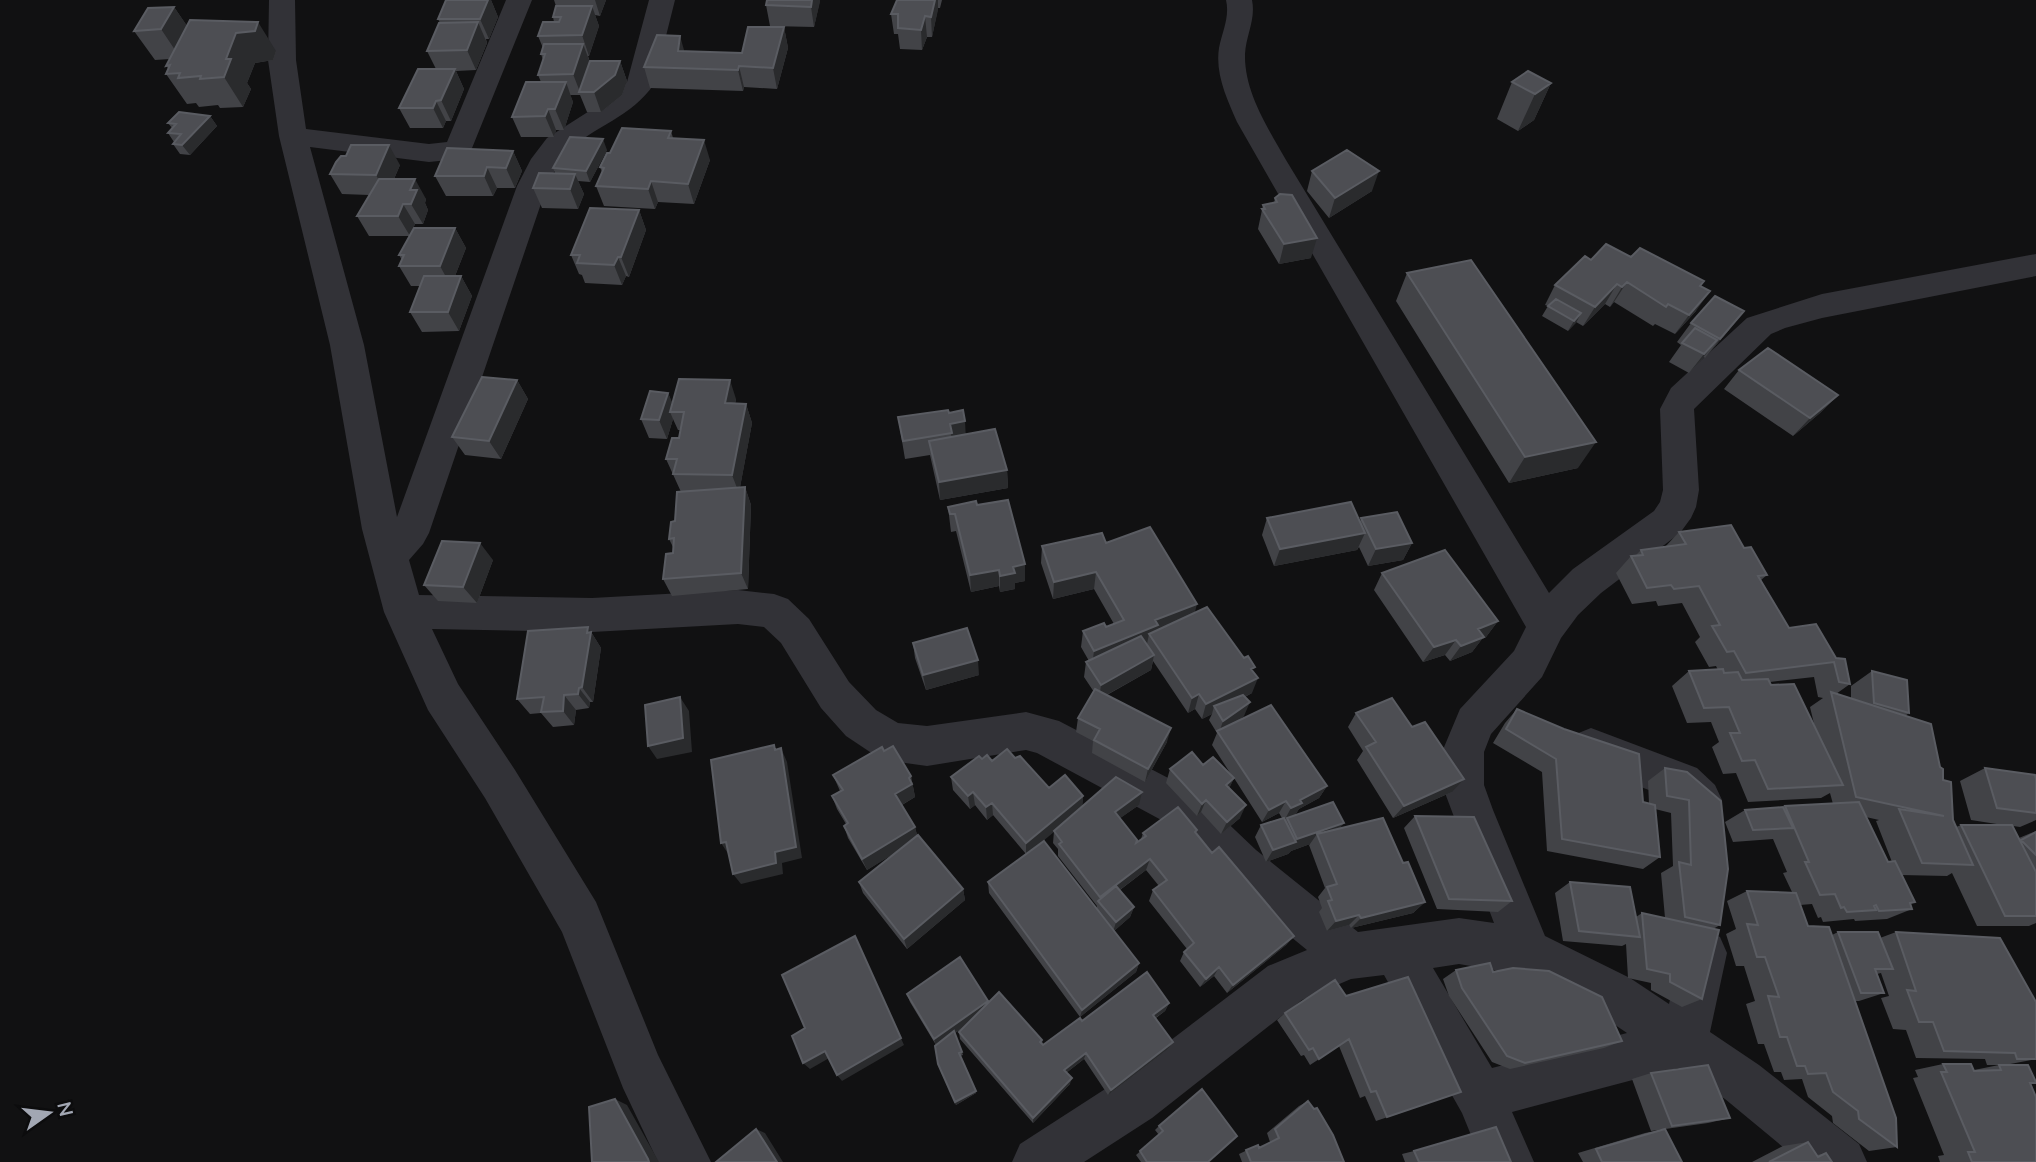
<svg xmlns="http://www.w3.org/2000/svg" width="2036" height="1162" font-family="'Nunito Sans',sans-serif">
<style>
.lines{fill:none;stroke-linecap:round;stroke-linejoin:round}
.street{fill:#323237;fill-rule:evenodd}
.wall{fill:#424347;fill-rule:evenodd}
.shaded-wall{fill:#2a2b2d}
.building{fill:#4d4e53;stroke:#5a5c62;stroke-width:2}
</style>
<rect width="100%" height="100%" fill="#111112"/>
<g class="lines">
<path class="street" d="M 269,0 L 295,0 L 296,60 L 306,129 L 429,144 L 447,142 L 506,0 L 532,0 L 468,158 L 429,162 L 310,147 L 364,345 L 397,517 L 517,186 L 531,159 L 547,138 L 616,94 L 627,82 L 649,0 L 675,0 L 654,84 C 632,117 594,126 567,152 C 558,161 553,175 547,186 L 429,533 L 423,544 L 409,560 L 419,595 L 592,598 L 738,590 L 774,594 L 788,599 L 809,619 L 849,682 L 876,710 L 898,723 L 927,726 L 1026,712 L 1059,721 L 1195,792 L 1256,850 L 1358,932 L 1459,918 L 1494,923 L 1442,785 L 1442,752 L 1460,709 L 1514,651 L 1526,627 L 1237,122 C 1227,99 1215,74 1219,48 C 1222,32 1230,17 1226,0 L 1252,0 C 1256,19 1246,35 1245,54 C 1244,92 1268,128 1286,160 L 1549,593 L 1573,569 L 1654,511 L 1660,502 L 1663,490 L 1660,409 L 1671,388 L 1747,318 L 1822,294 L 2036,254 L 2036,276 L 1822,318 L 1785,328 L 1771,334 L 1694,409 L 1699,490 L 1696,507 L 1691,518 L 1680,533 L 1601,593 L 1578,615 L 1561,638 L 1542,677 L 1491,734 L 1484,752 L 1484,785 L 1493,810 L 1545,936 L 1630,978 L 1669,1004 L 1681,953 L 1688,937 L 1704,930 L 1720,937 L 1727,953 L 1710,1032 L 1759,1065 L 1859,1144 L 1867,1162 L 1801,1162 L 1725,1099 L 1678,1068 L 1512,1112 L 1534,1162 L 1482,1162 L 1462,1113 L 1384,975 L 1351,979 L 1302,1000 L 1152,1118 L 1084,1162 L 1012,1162 L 1020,1144 L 1116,1082 L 1268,966 L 1307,950 L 1224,882 L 1165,822 L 1037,753 L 1026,750 L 927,766 L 891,761 L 876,756 L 846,736 L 821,708 L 781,643 L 764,627 L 738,624 L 592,632 L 432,629 L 458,684 L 515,770 L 596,902 L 658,1055 L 711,1162 L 658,1162 L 623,1088 L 562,932 L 485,798 L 428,710 L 384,612 L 362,529 L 330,345 L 279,136 L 268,60 ZM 1459,964 L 1524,975 L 1596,1012 L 1627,1033 L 1492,1068 L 1433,968 Z
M 1591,728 L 1697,768 L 1715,785 L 1722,800 L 1715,815 L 1700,821 L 1685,815 L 1667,797 L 1576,762 L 1570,748 L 1576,734 Z"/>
</g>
<path class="wall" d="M 446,0 L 491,0 L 498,17 L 489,39 L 486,39 L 487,43 L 476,70 L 456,71 L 464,89 L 451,121 L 446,121 L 443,128 L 410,128 L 399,108 L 436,69 L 427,51 L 440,23 L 438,19 Z
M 554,0 L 606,0 L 600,16 L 595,15 L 599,26 L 589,56 L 588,56 L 590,62 L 620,61 L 627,81 L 622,95 L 601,112 L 587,112 L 580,95 L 570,95 L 573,102 L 564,130 L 556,130 L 554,137 L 521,137 L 512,117 L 541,82 L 538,75 L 543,60 L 541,54 L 543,48 L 538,36 L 554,22 L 553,17 L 556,6 Z
M 767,0 L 820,0 L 814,27 L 770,26 L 766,5 Z
M 897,0 L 942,0 L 940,8 L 938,8 L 932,37 L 927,37 L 922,50 L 900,49 L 898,34 L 894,34 L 891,14 Z
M 174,7 L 187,26 L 276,51 L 273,60 L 255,63 L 247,83 L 251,89 L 243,107 L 220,108 L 218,105 L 199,107 L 196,103 L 187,104 L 166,74 L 168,68 L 166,66 L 170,59 L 155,60 L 134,31 Z
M 784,27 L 788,48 L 777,89 L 744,87 L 743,91 L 650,88 L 644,67 L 684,51 L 742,53 Z
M 1512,82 L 1551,83 L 1534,120 L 1518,131 L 1497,119 Z
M 210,116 L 217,126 L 190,155 L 180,154 L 173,144 L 174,142 L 168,133 L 172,128 L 168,123 Z
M 671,131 L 673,138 L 710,160 L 694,204 L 658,202 L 655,209 L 604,206 L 596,186 L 602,172 L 600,167 L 610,153 Z
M 607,150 L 590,182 L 578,181 L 584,194 L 578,209 L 542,208 L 533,188 L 555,173 L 553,168 Z
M 513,151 L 522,171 L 515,188 L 497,188 L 493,196 L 446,196 L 435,176 Z
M 400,165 L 394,179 L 426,199 L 425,203 L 428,210 L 423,224 L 415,224 L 410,236 L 369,236 L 357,216 L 369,195 L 342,194 L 330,174 Z
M 1312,171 L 1372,191 L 1329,218 L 1307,191 Z
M 1275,198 L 1311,258 L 1279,264 L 1258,229 L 1263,205 L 1274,203 Z
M 639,210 L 646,230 L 629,277 L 626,276 L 622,285 L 585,283 L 582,275 L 579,274 L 571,255 Z
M 455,228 L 466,248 L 455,276 L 461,276 L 472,296 L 459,331 L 422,332 L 410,312 L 420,286 L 411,286 L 399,266 L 402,260 L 399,255 Z
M 1631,257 L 1701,287 L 1696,311 L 1675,334 L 1655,324 L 1653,326 L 1614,302 L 1610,307 L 1605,304 L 1583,326 L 1576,322 L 1568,331 L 1542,316 L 1548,306 L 1545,305 L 1555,285 L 1591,260 Z
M 1407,273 L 1578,468 L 1509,483 L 1396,301 Z
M 1691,323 L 1729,330 L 1705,358 L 1704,357 L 1689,373 L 1669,362 L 1681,345 L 1677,342 Z
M 1739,370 L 1838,395 L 1820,413 L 1793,436 L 1724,389 Z
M 517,380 L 528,399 L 501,459 L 465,455 L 452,437 Z
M 668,393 L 672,403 L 736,399 L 735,404 L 746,404 L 752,423 L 740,487 L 745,487 L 751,505 L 748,589 L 672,596 L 663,579 L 673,553 L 673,547 L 669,539 L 675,521 L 681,492 L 666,459 L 679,438 L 680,430 L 678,430 L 673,419 L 667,439 L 649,438 L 641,419 Z
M 949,413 L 966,434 L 1007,470 L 1008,488 L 940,500 L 930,455 L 905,459 L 898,417 Z
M 977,505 L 1025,581 L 1015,583 L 1015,589 L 1000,592 L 999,586 L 971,592 L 956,531 L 951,532 L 948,507 Z
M 1267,518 L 1360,522 L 1361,518 L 1412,543 L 1403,560 L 1368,566 L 1359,547 L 1357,550 L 1274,566 L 1262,535 Z
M 1679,532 L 1744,548 L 1767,575 L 1761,580 L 1789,628 L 1816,624 L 1850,684 L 1836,694 L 1851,699 L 1851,686 L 1872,671 L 1909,713 L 1905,716 L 1943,780 L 1953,820 L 1956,827 L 1961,825 L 2003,825 L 1971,820 L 1960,781 L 1985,768 L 2036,779 L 2036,820 L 2020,827 L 2013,826 L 2019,838 L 2036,831 L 2036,923 L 2029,926 L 1977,926 L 1952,873 L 1947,876 L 1901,875 L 1915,902 L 1910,904 L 1912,909 L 1887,919 L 1855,921 L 1854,919 L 1823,922 L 1821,917 L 1818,918 L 1812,904 L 1800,905 L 1808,926 L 1832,935 L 1838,932 L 1880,938 L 1896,932 L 2036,1059 L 2005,1065 L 1987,1065 L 1985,1059 L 1916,1058 L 1906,1030 L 1893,1029 L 1881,998 L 1889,996 L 1881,973 L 1877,974 L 1884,993 L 1859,1001 L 1855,1001 L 1897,1147 L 1869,1151 L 1833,1123 L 1832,1116 L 1808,1097 L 1802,1079 L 1784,1080 L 1781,1072 L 1774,1072 L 1764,1044 L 1758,1044 L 1746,1004 L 1755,1001 L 1744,966 L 1736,966 L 1726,934 L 1736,929 L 1727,901 L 1747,891 L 1792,892 L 1783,873 L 1787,872 L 1773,839 L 1733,842 L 1725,822 L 1745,810 L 1783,807 L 1785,806 L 1833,804 L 1830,793 L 1821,798 L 1748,802 L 1736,773 L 1723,774 L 1712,747 L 1719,742 L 1711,722 L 1687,723 L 1672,686 L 1689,671 L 1718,670 L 1716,666 L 1709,667 L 1695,642 L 1700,637 L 1682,603 L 1658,606 L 1656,601 L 1632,604 L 1616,573 L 1631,556 L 1636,555 L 1641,550 L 1665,547 ZM 1814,677 L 1818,697 L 1823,698 L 1810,707 L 1815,728 L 1771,685 L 1770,682 ZM 1866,817 L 1879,820 L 1876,821 L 1892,862 L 1888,862 Z
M 1106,543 L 1195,613 L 1253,671 L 1252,693 L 1245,697 L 1244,716 L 1237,721 L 1327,786 L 1319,798 L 1299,809 L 1295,815 L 1340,828 L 1403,863 L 1425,902 L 1413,913 L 1351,928 L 1349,925 L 1327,931 L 1319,912 L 1322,908 L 1318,897 L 1325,888 L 1309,845 L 1310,844 L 1291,851 L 1288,854 L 1266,862 L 1255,837 L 1261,825 L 1282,818 L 1279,813 L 1262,822 L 1234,778 L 1229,788 L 1240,818 L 1221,834 L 1201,812 L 1197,816 L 1166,783 L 1170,769 L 1203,765 L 1232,776 L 1212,745 L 1217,733 L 1209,720 L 1212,714 L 1202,719 L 1195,709 L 1188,713 L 1153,661 L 1151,670 L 1107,695 L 1167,742 L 1145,782 L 1092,753 L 1093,741 L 1076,732 L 1078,718 L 1094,692 L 1084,677 L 1086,662 L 1089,661 L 1081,647 L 1083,631 L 1106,627 L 1114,624 L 1094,589 L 1053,599 L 1041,563 L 1042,546 Z
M 493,560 L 477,603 L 438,601 L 424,585 Z
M 1382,573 L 1498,621 L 1486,637 L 1482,639 L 1472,652 L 1450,661 L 1445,655 L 1423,662 L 1374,590 Z
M 588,627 L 601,648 L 593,702 L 590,702 L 589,708 L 576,710 L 574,725 L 553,727 L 541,713 L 530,714 L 517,699 Z
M 913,643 L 979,675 L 926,690 L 915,658 Z
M 1517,709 L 1643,802 L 1649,804 L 1648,781 L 1665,768 L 1687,772 L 1720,925 L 1713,929 L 1702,999 L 1682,1007 L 1651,990 L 1651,983 L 1628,978 L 1626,944 L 1622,946 L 1563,941 L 1555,893 L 1570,882 L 1636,917 L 1642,913 L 1665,918 L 1661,873 L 1673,866 L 1671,813 L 1655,809 L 1660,857 L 1643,869 L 1547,851 L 1542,772 L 1493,743 L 1505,723 Z
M 1356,713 L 1412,727 L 1452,792 L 1393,818 L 1357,760 L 1363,751 L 1348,727 Z
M 884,751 L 911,776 L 915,797 L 902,805 L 915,827 L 917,835 L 963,889 L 965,900 L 907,949 L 863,893 L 859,882 L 896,852 L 867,870 L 848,838 L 844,826 L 846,824 L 837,809 L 832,796 L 840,791 L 833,775 Z
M 1015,758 L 1049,788 L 1083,796 L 1082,807 L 1139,805 L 1120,818 L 1136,843 L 1141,839 L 1143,833 L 1195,833 L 1212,853 L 1294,936 L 1286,945 L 1227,993 L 1214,976 L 1200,987 L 1180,961 L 1184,952 L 1187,949 L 1149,901 L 1153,890 L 1159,886 L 1146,870 L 1120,890 L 1134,907 L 1130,917 L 1114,931 L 1139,963 L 1136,972 L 1080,1017 L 989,893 L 988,882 L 1026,854 L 993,815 L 987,820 L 975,805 L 970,809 L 953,790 L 951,777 L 982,759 L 992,761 ZM 1054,831 L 1053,843 L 1058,849 L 1058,856 L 1097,906 L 1096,909 L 1028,853 Z
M 1415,816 L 1512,901 L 1498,912 L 1437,909 L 1404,828 Z
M 1456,970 L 1493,972 L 1622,1041 L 1604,1048 L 1510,1069 L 1492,1062 L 1449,996 L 1443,979 Z
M 907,994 L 989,1003 L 1042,1040 L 1043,1045 L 1082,1021 L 1169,1003 L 1165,1011 L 1156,1018 L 1173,1042 L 1168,1049 L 1108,1095 L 1084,1059 L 1066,1073 L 1070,1084 L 1033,1123 L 960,1039 L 959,1032 L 964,1027 L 955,1033 L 963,1055 L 960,1056 L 976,1093 L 956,1105 L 938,1064 L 936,1045 L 910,1002 Z
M 1346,996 L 1447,1097 L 1376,1121 L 1365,1096 L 1360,1098 L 1339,1046 L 1310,1065 L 1304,1055 L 1301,1056 L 1277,1020 L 1285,1013 Z
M 1943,1064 L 1974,1070 L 1999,1065 L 2036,1083 L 2030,1084 L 2036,1162 L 1940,1162 L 1938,1156 L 1944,1155 L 1913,1078 L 1918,1077 L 1915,1070 Z
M 1651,1073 L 1730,1118 L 1708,1123 L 1651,1131 L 1632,1079 Z
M 1308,1101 L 1344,1162 L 1242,1162 L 1239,1154 L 1258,1145 L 1259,1148 L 1270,1142 L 1267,1133 L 1299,1106 Z
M 1159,1126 L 1208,1162 L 1141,1162 L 1136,1155 L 1159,1135 L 1155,1130 Z
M 1665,1129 L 1682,1162 L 1583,1162 L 1578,1153 L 1645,1133 Z
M 1808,1142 L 1817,1155 L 1826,1153 L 1832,1162 L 1752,1162 L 1783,1146 Z
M 1414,1151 L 1511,1162 L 1405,1162 L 1402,1154 Z"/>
<path class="shaded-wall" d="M 488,0 L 491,0 L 498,17 L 489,39 L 480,19 Z
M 595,0 L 606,0 L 600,16 Z
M 812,0 L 820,0 L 820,2 L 814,27 L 811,7 Z
M 935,0 L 938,0 L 938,10 L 932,37 L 931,17 Z
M 592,6 L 599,26 L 589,56 L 582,35 Z
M 174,7 L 194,36 L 181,59 L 161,29 Z
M 925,16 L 927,37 L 922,50 L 921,30 Z
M 258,22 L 276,51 L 273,60 L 255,63 L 247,83 L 251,89 L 243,107 L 224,77 L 226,59 L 236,33 Z
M 478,22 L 487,43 L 476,70 L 467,50 Z
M 784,27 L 788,48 L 777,89 L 773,68 Z
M 680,36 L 686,57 L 678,51 Z
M 583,44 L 591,65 L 580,92 L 573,74 Z
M 620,61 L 627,81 L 622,95 L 601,112 L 594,92 Z
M 739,66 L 744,87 L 743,91 L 738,70 Z
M 455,69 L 464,89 L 451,121 L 441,100 Z
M 566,82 L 573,102 L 564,130 L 555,109 Z
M 1551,83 L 1534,120 L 1518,131 L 1535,94 Z
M 436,101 L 446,121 L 443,128 L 433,108 Z
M 548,109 L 556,130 L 554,137 L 545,116 Z
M 210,116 L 217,126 L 190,155 L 182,145 Z
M 603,139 L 607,150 L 590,182 L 586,171 Z
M 704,140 L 710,160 L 694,204 L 688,184 Z
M 389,145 L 400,165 L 387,195 L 376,175 Z
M 513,151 L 522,171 L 515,188 L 506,168 Z
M 487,167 L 497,188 L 493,196 L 484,176 Z
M 1379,171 L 1372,191 L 1329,218 L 1335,198 Z
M 575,174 L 584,194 L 578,209 L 570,189 Z
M 415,179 L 426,199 L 425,203 L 428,210 L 423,224 L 411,204 L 410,190 Z
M 651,181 L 658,202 L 655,209 L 648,189 Z
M 403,204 L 415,224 L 410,236 L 398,216 Z
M 639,210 L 646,230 L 629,277 L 621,257 Z
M 455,228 L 466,248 L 451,286 L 440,266 Z
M 1317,238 L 1311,258 L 1279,264 L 1284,244 Z
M 618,257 L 626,276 L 622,285 L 614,265 Z
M 461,276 L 472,296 L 459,331 L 448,312 Z
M 1627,282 L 1614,302 L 1610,307 L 1622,287 Z
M 1617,284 L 1605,304 L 1583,326 L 1595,307 Z
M 1710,291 L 1696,311 L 1675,334 L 1689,315 Z
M 1744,311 L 1729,330 L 1705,358 L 1720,339 Z
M 1581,313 L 1576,323 L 1568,331 L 1574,321 Z
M 1717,340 L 1702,359 L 1689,373 L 1704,354 Z
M 517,380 L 528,399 L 501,459 L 489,441 Z
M 730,380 L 736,399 L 731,422 L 725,403 Z
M 668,393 L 676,411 L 670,412 L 673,419 L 667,439 L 659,420 Z
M 1838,395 L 1820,413 L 1793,436 L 1810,418 Z
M 746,404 L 752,423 L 739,493 L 732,475 Z
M 965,421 L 966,440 L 952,442 L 950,424 Z
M 1596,442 L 1578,468 L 1509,483 L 1525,457 Z
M 1007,470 L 1008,488 L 940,500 L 939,482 Z
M 745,487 L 751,505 L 748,589 L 741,573 Z
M 1365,533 L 1357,550 L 1274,566 L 1280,549 Z
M 480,543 L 493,560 L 477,603 L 463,587 Z
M 1412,543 L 1403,560 L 1368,566 L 1376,549 Z
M 1025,564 L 1025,581 L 1015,583 L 1015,589 L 1000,592 L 1000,576 L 1013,567 Z
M 999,570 L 999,586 L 971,592 L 970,575 Z
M 1096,572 L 1094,589 L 1053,599 L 1054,582 Z
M 1197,604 L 1193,620 L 1149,634 L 1147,644 L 1092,666 L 1094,651 L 1155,620 Z
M 1498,621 L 1486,637 L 1482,639 L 1472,652 L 1450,661 L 1461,646 L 1478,629 Z
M 588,627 L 601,648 L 593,702 L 582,687 Z
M 1456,640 L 1445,655 L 1423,662 L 1434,647 Z
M 1154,655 L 1151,670 L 1099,699 L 1101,685 Z
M 978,660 L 979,675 L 926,690 L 923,675 Z
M 1258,678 L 1252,693 L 1217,711 L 1214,706 L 1212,714 L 1202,719 L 1206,704 Z
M 579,688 L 590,702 L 589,708 L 578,694 Z
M 1199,694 L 1195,709 L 1188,713 L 1192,698 Z
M 564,695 L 576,710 L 574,725 L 563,711 Z
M 680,697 L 689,711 L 692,752 L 657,759 L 648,746 Z
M 1250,702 L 1244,716 L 1219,734 L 1219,733 L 1223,721 Z
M 1171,728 L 1167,742 L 1145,782 L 1148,769 Z
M 781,748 L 787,762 L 802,858 L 782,863 L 783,874 L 741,884 L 733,874 L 775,852 Z
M 911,776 L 915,797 L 898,807 L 895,794 L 909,778 Z
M 1234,778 L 1228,791 L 1226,785 Z
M 1464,779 L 1452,792 L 1393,818 L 1404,806 Z
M 1327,786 L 1319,798 L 1299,809 L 1295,815 L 1287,818 L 1284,821 L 1291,808 L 1300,800 Z
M 973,792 L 975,805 L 970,809 L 968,796 Z
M 1142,792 L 1139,805 L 1112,824 L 1115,812 Z
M 1083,796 L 1082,809 L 1026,855 L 1026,843 Z
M 1206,800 L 1201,812 L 1197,816 L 1202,804 Z
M 1286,801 L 1279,813 L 1262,822 L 1269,810 Z
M 992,803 L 993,815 L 987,820 L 986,807 Z
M 1246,805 L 1240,818 L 1221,834 L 1227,822 Z
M 1344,823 L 1335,835 L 1317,834 L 1310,844 L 1291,851 L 1288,854 L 1266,862 L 1273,850 L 1295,843 L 1297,839 Z
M 915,827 L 918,839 L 867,870 L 862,859 Z
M 726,842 L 729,855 L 721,843 Z
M 1150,859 L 1146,870 L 1101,904 L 1099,901 L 1100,897 Z
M 963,889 L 965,900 L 907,949 L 904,939 Z
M 1425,902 L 1413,913 L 1351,928 L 1361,918 Z
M 1134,907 L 1130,917 L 1113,932 L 1116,922 Z
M 1359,915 L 1349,925 L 1327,931 L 1336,921 Z
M 855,936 L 904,1045 L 842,1081 L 837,1075 Z
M 1294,936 L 1286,945 L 1227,993 L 1233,985 Z
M 1139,963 L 1136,972 L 1080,1017 L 1082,1010 Z
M 1219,967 L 1214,976 L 1200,987 L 1206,979 Z
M 988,1001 L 989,1009 L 936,1046 L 934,1039 Z
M 1169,1003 L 1165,1011 L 1149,1022 L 1153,1015 Z
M 1173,1042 L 1168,1049 L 1108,1095 L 1111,1090 Z
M 825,1051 L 831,1057 L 810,1069 L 803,1063 Z
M 1086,1053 L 1084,1059 L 1062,1076 L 1064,1070 Z
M 1072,1078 L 1070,1084 L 1033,1123 L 1033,1118 Z
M 976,1091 L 976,1093 L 956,1105 L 955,1102 Z
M 615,1099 L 627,1105 L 659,1162 L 649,1162 Z
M 756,1129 L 765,1133 L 783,1162 L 777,1162 Z"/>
<path class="building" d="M 446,0 L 488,0 L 480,19 L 438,19 Z
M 767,0 L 812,0 L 811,7 L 766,5 Z
M 897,0 L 935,0 L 931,17 L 925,16 L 921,30 L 898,28 L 898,14 L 891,14 Z
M 556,6 L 592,6 L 582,35 L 538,36 L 543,22 L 559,22 L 561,17 L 553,17 Z
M 174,7 L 161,29 L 134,31 L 148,8 Z
M 190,20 L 258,22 L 255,31 L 236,33 L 226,59 L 231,59 L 224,77 L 200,79 L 201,76 L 178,78 L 180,73 L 166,74 L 170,65 L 166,66 Z
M 478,22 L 467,50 L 427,51 L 439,23 Z
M 748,27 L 784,27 L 773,68 L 739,66 L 738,70 L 644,67 L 657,35 L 680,36 L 678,51 L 742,53 Z
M 544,44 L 583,44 L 573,74 L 538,75 L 545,54 L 541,54 Z
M 590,61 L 620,61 L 615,75 L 594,92 L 579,92 Z
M 418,69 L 455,69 L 441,100 L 436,101 L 433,108 L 399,108 Z
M 1528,71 L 1551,83 L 1535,94 L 1512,82 Z
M 526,82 L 566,82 L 555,109 L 548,109 L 545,116 L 512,117 Z
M 179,112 L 210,116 L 182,145 L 173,144 L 181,134 L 168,133 L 176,124 L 168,123 Z
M 622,128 L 671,131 L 668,138 L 704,140 L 688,184 L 651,181 L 648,189 L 596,186 L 604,168 L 600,167 L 607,153 L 610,153 Z
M 570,137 L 603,139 L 586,171 L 553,168 Z
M 351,145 L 389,145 L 376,175 L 330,174 L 336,162 L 341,156 L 346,156 Z
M 447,148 L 513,151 L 506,168 L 487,167 L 484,176 L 435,176 Z
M 1347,150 L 1379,171 L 1335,198 L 1312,171 Z
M 539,173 L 575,174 L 570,189 L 533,188 Z
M 379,179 L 415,179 L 410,190 L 417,190 L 411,204 L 403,204 L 398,216 L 357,216 Z
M 1280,194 L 1292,195 L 1317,238 L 1284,244 L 1262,209 L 1265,209 L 1263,205 L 1277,202 L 1275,198 Z
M 590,208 L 639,210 L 621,257 L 618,257 L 614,265 L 577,263 L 580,255 L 571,255 Z
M 414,228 L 455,228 L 440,266 L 399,266 L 404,255 L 399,255 Z
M 1606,244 L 1631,257 L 1640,248 L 1704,281 L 1700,286 L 1710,291 L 1689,315 L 1668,304 L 1666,307 L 1627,282 L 1622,287 L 1617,284 L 1595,307 L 1555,285 L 1585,256 L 1591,260 Z
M 1471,260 L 1596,442 L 1525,457 L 1407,273 Z
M 424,276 L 461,276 L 448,312 L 410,312 Z
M 1715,296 L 1744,311 L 1720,339 L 1691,323 Z
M 1556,299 L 1581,313 L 1574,321 L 1548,306 Z
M 1695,328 L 1717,340 L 1704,354 L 1682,343 Z
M 1768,348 L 1838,395 L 1810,418 L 1739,370 Z
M 482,377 L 517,380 L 489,441 L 452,437 Z
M 679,379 L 730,380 L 725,403 L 746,404 L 732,475 L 673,474 L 677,459 L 666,459 L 672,438 L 679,438 L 684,412 L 670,412 Z
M 650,391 L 668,393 L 659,420 L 641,419 Z
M 948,410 L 949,413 L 963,410 L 965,421 L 950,424 L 952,433 L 903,441 L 898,417 Z
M 995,429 L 1007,470 L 939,482 L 929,441 Z
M 745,487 L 741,573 L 663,579 L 666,554 L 673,553 L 674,538 L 669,539 L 671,522 L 675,521 L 677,492 Z
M 1008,500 L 1025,564 L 1013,567 L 1015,573 L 1000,576 L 999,570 L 970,575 L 955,514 L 950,514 L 948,507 L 976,501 L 977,505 Z
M 1351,502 L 1365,533 L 1280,549 L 1267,518 Z
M 1397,512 L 1412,543 L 1376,549 L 1361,518 Z
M 1731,525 L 1744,548 L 1751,547 L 1767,575 L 1758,576 L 1789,628 L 1816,624 L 1836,658 L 1845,659 L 1850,684 L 1839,682 L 1834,662 L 1746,673 L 1734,651 L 1727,652 L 1712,626 L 1720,625 L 1699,586 L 1674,589 L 1671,585 L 1647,588 L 1631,556 L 1643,555 L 1641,550 L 1686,544 L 1679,532 Z
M 1150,527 L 1197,604 L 1155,620 L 1158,625 L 1094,651 L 1083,631 L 1104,623 L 1106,627 L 1124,620 L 1096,572 L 1054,582 L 1042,546 L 1102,533 L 1106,543 Z
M 442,541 L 480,543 L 463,587 L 424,585 Z
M 1445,550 L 1498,621 L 1478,629 L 1484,637 L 1461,646 L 1456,640 L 1434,647 L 1382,573 Z
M 1207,607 L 1244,658 L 1248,656 L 1255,667 L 1251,669 L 1258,678 L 1206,704 L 1199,694 L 1192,698 L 1149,634 Z
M 588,627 L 587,633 L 591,632 L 582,687 L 579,688 L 578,694 L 564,695 L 563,711 L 541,712 L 544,697 L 517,699 L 528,631 Z
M 967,628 L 978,660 L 923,675 L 913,643 Z
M 1141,636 L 1154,655 L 1101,685 L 1086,662 Z
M 1723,669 L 1724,673 L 1738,672 L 1742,680 L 1768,679 L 1771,685 L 1794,684 L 1843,785 L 1768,789 L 1755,760 L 1742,761 L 1730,733 L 1740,733 L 1729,707 L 1704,708 L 1689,671 Z
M 1872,671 L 1907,680 L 1909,713 L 1874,703 Z
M 1095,689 L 1171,728 L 1148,769 L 1094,740 L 1100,729 L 1078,718 Z
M 1831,692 L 1931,724 L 1940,767 L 1943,769 L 1943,780 L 1951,782 L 1953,820 L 1973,865 L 1922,863 L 1899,809 L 1944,816 L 1856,797 Z
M 1243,695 L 1250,702 L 1223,721 L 1214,706 Z
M 680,697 L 683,738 L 648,746 L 645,705 Z
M 1392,698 L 1412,727 L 1425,722 L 1464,779 L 1404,806 L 1366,747 L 1376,742 L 1356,713 Z
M 1271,705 L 1327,786 L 1300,800 L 1302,803 L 1291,808 L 1286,801 L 1269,810 L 1217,731 Z
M 1517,709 L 1564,729 L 1639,754 L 1643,802 L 1655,805 L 1660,857 L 1562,839 L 1556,759 L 1506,729 Z
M 774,745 L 775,750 L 781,748 L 796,847 L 775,852 L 776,863 L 733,874 L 726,842 L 721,843 L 711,760 Z
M 893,746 L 911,776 L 909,778 L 912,784 L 895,794 L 915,827 L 862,859 L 844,826 L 848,823 L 832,796 L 843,790 L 833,775 L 882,747 L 884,751 Z
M 1007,749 L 1015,758 L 1020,756 L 1049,788 L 1065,775 L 1083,796 L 1026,843 L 992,803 L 986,807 L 973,792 L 968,796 L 951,777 L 979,756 L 982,759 L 987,755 L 992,761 Z
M 1192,752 L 1203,765 L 1213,757 L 1234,778 L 1226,785 L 1246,805 L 1227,822 L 1206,800 L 1202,804 L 1170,769 Z
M 1665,768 L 1687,772 L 1721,801 L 1728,869 L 1720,925 L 1685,917 L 1679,862 L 1691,865 L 1689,800 L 1667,796 Z
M 1985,768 L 2035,775 L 2036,779 L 2036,813 L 1997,808 Z
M 1116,777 L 1142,792 L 1115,812 L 1137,840 L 1136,843 L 1146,836 L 1143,833 L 1178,807 L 1197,830 L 1195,832 L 1212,853 L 1219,847 L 1294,936 L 1233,985 L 1219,967 L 1206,979 L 1184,952 L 1194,943 L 1153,890 L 1167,880 L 1150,859 L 1100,897 L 1059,844 L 1062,842 L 1054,831 Z
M 1333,802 L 1344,823 L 1297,839 L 1287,818 Z
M 1859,802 L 1888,862 L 1895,861 L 1915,902 L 1910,903 L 1912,909 L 1879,911 L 1876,905 L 1874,906 L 1876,910 L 1847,912 L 1844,907 L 1841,908 L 1835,894 L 1820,895 L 1805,862 L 1809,862 L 1785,806 Z
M 1783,807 L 1793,828 L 1753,830 L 1745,810 Z
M 1415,816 L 1474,817 L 1512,901 L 1449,899 Z
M 1284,818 L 1296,842 L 1273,850 L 1261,825 Z
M 1383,818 L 1403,863 L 1408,862 L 1425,902 L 1361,918 L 1359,915 L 1336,921 L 1328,901 L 1332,900 L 1327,887 L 1337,884 L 1317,834 Z
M 1961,825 L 2012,825 L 2036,872 L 2036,916 L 2005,916 Z
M 2036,832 L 2036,855 L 2021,840 Z
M 918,835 L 963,889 L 904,939 L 859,882 Z
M 1044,841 L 1139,963 L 1082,1010 L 988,882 Z
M 1570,882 L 1630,887 L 1640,937 L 1579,931 Z
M 1116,886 L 1134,907 L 1116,922 L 1098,901 Z
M 1747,891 L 1796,893 L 1808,926 L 1829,927 L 1896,1118 L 1897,1147 L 1859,1119 L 1858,1111 L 1833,1092 L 1826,1073 L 1808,1074 L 1805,1066 L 1797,1066 L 1787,1037 L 1780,1037 L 1768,996 L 1779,997 L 1765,957 L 1757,957 L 1747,924 L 1758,925 Z
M 1642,913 L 1719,930 L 1702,999 L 1670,982 L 1670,974 L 1647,969 Z
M 1838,932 L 1878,932 L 1893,969 L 1875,969 L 1884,993 L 1861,993 Z
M 1896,932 L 2000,938 L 2036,1002 L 2036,1059 L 2017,1059 L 2015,1053 L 1944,1051 L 1933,1022 L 1919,1022 L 1907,990 L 1916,991 Z
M 855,936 L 901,1038 L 837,1075 L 825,1051 L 803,1063 L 792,1036 L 805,1028 L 782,975 Z
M 960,957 L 988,1001 L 934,1039 L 907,994 Z
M 1490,963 L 1493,972 L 1513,968 L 1549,971 L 1602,997 L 1622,1041 L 1525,1063 L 1507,1056 L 1462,988 L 1456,970 Z
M 1147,972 L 1169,1003 L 1153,1015 L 1173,1042 L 1111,1090 L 1086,1053 L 1064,1070 L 1072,1078 L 1033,1118 L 959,1032 L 999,992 L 1042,1040 L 1040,1042 L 1043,1045 L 1080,1018 L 1082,1021 Z
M 1408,977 L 1461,1092 L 1387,1117 L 1376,1091 L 1371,1092 L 1349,1039 L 1319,1059 L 1313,1048 L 1309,1050 L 1285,1013 L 1335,980 L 1346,996 Z
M 954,1031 L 962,1052 L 959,1053 L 976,1091 L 955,1102 L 938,1064 L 935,1046 Z
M 1943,1064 L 1971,1064 L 1974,1071 L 2001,1070 L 1999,1065 L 2028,1065 L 2036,1082 L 2036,1083 L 2030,1083 L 2036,1097 L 2036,1162 L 1972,1162 L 1968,1152 L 1975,1152 L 1941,1072 L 1947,1072 Z
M 1708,1065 L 1730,1118 L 1672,1126 L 1651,1073 Z
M 1202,1089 L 1237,1136 L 1208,1162 L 1147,1162 L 1140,1151 L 1163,1131 L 1159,1126 Z
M 615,1099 L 648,1159 L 649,1162 L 592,1162 L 589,1107 Z
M 1308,1101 L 1314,1109 L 1317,1108 L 1333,1135 L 1344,1162 L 1251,1162 L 1246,1150 L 1258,1145 L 1259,1148 L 1279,1138 L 1275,1129 Z
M 1496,1127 L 1511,1162 L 1419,1162 L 1414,1151 Z
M 756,1129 L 777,1162 L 716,1162 Z
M 1665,1129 L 1682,1162 L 1602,1162 L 1596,1149 Z
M 1808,1142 L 1818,1157 L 1826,1153 L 1832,1162 L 1769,1162 Z"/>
<g transform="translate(49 1113) rotate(76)" stroke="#0c0c0d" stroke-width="5" paint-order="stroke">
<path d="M0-5L12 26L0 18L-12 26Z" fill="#a2a7b3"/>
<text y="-10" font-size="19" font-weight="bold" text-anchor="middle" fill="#a2a7b3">N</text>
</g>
</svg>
